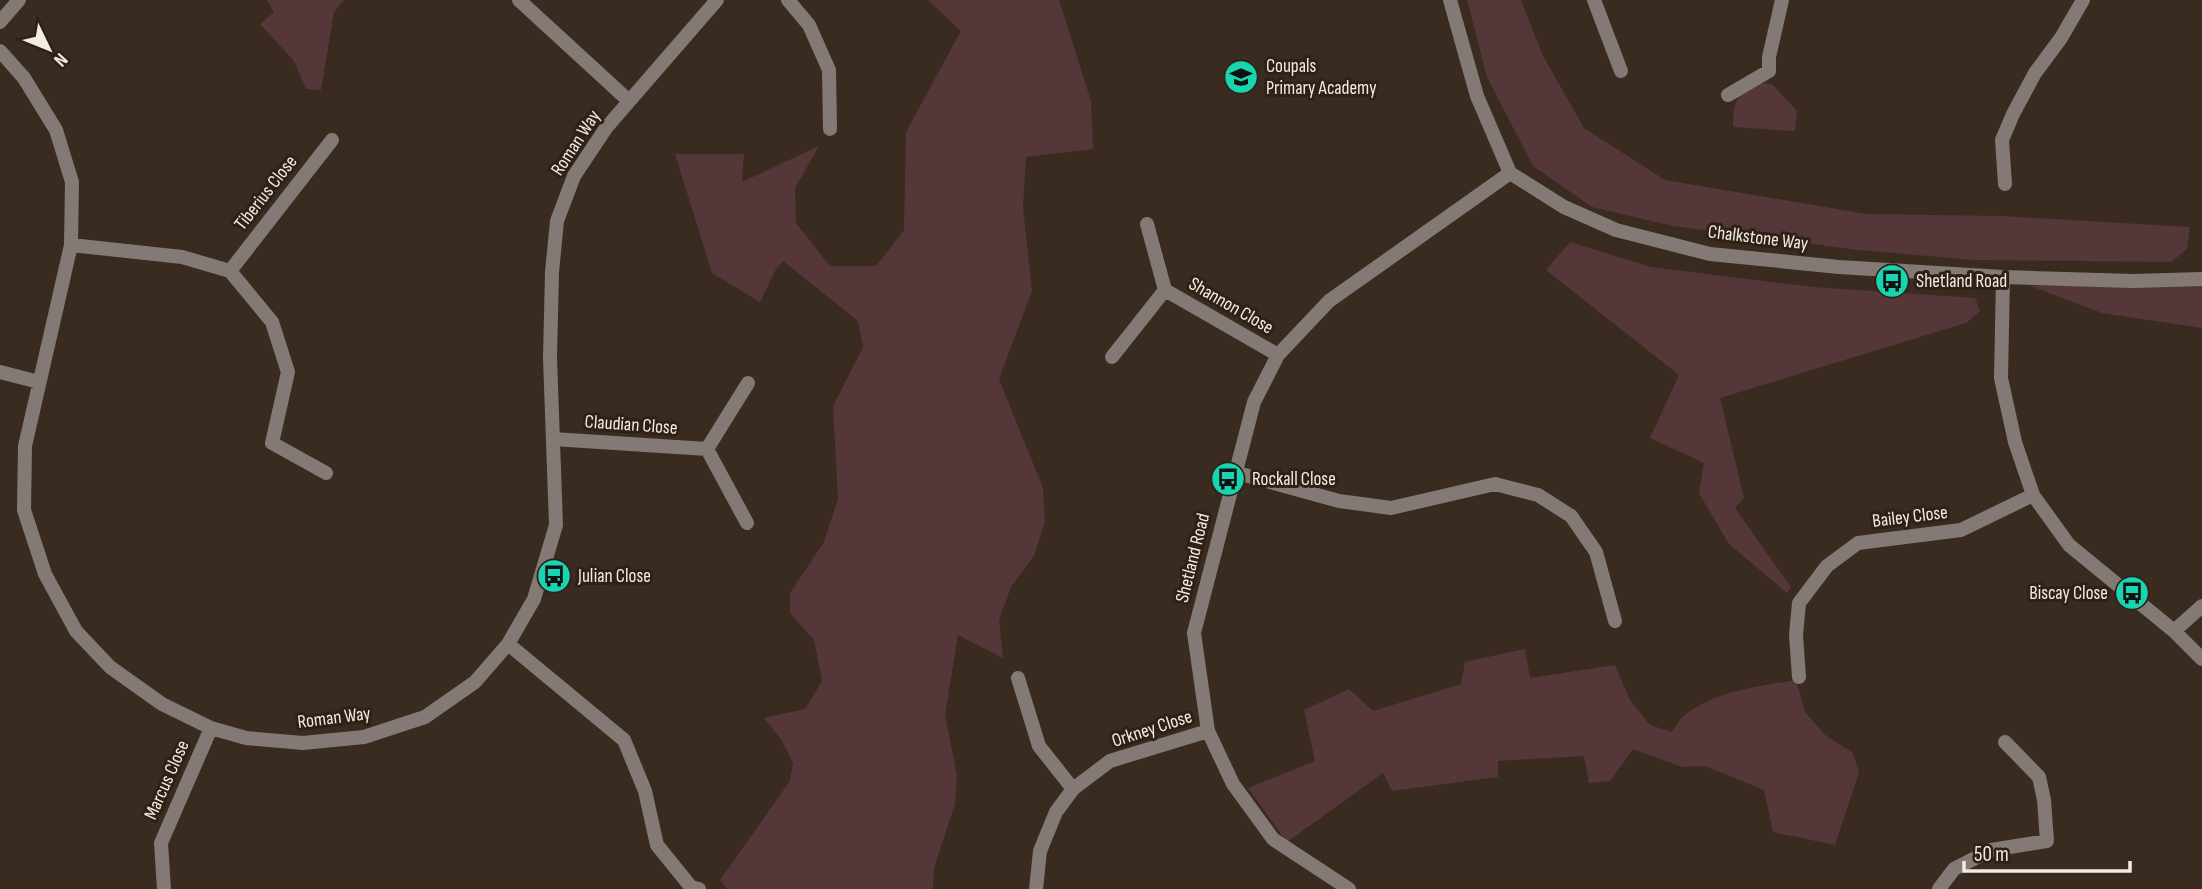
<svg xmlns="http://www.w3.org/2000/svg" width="2202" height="889" font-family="'Sofia Sans Condensed',sans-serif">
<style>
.green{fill:#563739}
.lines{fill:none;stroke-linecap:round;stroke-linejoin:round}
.minor{stroke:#837a76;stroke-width:14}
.tertiary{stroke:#837a76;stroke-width:14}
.labels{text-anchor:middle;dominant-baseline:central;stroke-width:6;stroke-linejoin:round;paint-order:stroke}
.poi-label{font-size:19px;fill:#f4ebe3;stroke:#2f2116;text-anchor:start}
.street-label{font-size:19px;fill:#f4ebe3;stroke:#2f2116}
</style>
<rect width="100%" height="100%" fill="#392b1f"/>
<path class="green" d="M 267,0 L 344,0 L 334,12 L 321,90 L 306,89 L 294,61 L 260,24 L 274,12 Z
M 928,0 L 1059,0 L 1091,101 L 1093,149 L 1026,157 L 1023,207 L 1032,291 L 999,379 L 1043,488 L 1045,522 L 1034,556 L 1011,587 L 999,620 L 1003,658 L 958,635 L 945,715 L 957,776 L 955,804 L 934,868 L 933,889 L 727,889 L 720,880 L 790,781 L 793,763 L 781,739 L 764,718 L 805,709 L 822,681 L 814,640 L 790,613 L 790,593 L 824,542 L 838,499 L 833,406 L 863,347 L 858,321 L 783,261 L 776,269 L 760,302 L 712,273 L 675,154 L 744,154 L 742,182 L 819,146 L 795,188 L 796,223 L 830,266 L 876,266 L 904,230 L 906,132 L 961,31 Z
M 1467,0 L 1521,0 L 1542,54 L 1584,128 L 1665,180 L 1866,214 L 2001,216 L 2190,227 L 2187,249 L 2171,262 L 1974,260 L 1858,250 L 1673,226 L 1592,207 L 1533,166 L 1487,77 Z
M 1765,83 L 1773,85 L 1797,111 L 1795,131 L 1733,127 C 1733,102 1738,88 1765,83 Z
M 1570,242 L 1651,267 L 1813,287 L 1975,298 L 1980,311 L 1966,323 L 1720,398 L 1744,498 L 1735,508 L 1791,587 L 1787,593 L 1729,544 L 1699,493 L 1704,463 L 1650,438 L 1679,375 L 1546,270 Z
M 2202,284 L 2202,328 L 2102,313 L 2031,286 Z
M 1525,649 L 1530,678 L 1615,665 L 1630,700 L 1650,725 L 1672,732 C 1676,726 1680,718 1686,714 C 1716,691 1760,686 1796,680 L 1805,712 L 1825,735 L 1853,753 L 1859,773 L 1835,845 L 1773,832 L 1764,790 L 1705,766 L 1682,767 L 1633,749 L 1610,781 L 1589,783 L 1584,756 L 1498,761 L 1498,777 L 1392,791 L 1383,773 L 1287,842 L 1248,788 L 1315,761 L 1304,710 L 1349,689 L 1373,711 L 1461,684 L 1465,662 Z"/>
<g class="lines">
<path class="minor" d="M 519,0 L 629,101
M 788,0 L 809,25 L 829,70 L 830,129
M 1594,0 L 1621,71
M 0,22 L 19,0
M 0,51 L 24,78 L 56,130 L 72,182 L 71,245 L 25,446 L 24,510 L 45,574 L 76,631 L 110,667 L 162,704 L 211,728 L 246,738 L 303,743 L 364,737 L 425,717 L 475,682 L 508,644 L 534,599 L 556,525 L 550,358 L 552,272 L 557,221 L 574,176 L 606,128 L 717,0
M 1728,95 L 1769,71 L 1769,57 L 1782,0
M 2005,184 L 2002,140 L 2013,114 L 2035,73 L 2061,38 L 2083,0
M 1147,224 L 1165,290
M 71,245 L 182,257 L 230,271 L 272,322 L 288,372 L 272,443 L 326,473
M 230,271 L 332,140
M 2003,277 L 2001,378 L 2015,442 L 2033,495 L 2069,545 L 2174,631 L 2202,659
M 1165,290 L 1278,355
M 1112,357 L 1165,290
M 0,372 L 39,382
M 553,439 L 707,449 L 748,383
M 707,449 L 747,523
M 1234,472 L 1339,501 L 1391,508 L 1495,484 L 1538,495 L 1571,516 L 1596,552 L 1615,621
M 2174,631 L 2202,606
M 508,644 L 624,740 L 645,791 L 657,845 L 691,887 L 699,889
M 1799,677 L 1796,635 L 1799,603 L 1827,566 L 1858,543 L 1961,530 L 2033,495
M 1018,678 L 1039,746 L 1073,789
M 164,889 L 161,843 L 211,728
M 1036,889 L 1040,851 L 1056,812 L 1073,789 L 1110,761 L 1208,731
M 1349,889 L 1273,839 L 1233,784 L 1208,731 L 1194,633 L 1254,402 L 1278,355 L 1329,301 L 1510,173
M 1939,889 L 1954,869 L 1991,850 L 2047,841 L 2044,800 L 2039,777 L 2005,742"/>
<path class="tertiary" d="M 1450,0 L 1477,96 L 1510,173 L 1564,207 L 1616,230 L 1710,254 L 1839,267 L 2003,277 L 2133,281 L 2202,279"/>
</g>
<defs>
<g id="school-disc" transform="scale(1.75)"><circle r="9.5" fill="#18d5b2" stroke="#2f2116"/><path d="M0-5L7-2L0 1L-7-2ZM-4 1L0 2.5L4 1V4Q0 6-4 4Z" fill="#111"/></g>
<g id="bus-disc" transform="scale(1.75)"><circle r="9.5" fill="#18d5b2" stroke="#2f2116"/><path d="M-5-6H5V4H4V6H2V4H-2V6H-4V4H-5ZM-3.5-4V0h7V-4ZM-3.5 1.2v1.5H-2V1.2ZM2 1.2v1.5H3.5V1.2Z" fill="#111"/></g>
</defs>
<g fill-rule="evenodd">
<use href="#school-disc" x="1241" y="77"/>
<use href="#bus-disc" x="1892" y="281"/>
<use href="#bus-disc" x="1228" y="479"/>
<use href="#bus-disc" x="554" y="576"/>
<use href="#bus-disc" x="2132" y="593"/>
</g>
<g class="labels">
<g class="poi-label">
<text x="1266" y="66">Coupals<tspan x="1266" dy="22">Primary Academy</tspan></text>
<text x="1916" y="281">Shetland Road</text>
<text x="1252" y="479">Rockall Close</text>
<text x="578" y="576">Julian Close</text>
<text x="2108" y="593" text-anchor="end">Biscay Close</text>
</g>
<g class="street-label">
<text transform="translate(576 143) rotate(-57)">Roman Way</text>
<text transform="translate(266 193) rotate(-52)">Tiberius Close</text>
<text transform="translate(1758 238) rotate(7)">Chalkstone Way</text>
<text transform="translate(1231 306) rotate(30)">Shannon Close</text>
<text transform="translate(631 425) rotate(4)">Claudian Close</text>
<text transform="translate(1910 517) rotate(-7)">Bailey Close</text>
<text transform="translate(1193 558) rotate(-76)">Shetland Road</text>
<text transform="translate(334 718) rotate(-7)">Roman Way</text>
<text transform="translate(1152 729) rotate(-18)">Orkney Close</text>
<text transform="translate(167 780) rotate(-66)">Marcus Close</text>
</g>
</g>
<g transform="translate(49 49) rotate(133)" stroke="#2f2116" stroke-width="5" paint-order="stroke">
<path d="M0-5L12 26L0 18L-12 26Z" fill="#f4ebe3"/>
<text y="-10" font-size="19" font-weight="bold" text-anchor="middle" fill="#f4ebe3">N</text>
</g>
<path d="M1964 861v10h166v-10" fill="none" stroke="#f4ebe3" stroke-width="3.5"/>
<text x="1974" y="861" font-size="21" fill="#f4ebe3" stroke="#2f2116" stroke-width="5" paint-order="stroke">50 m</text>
</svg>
